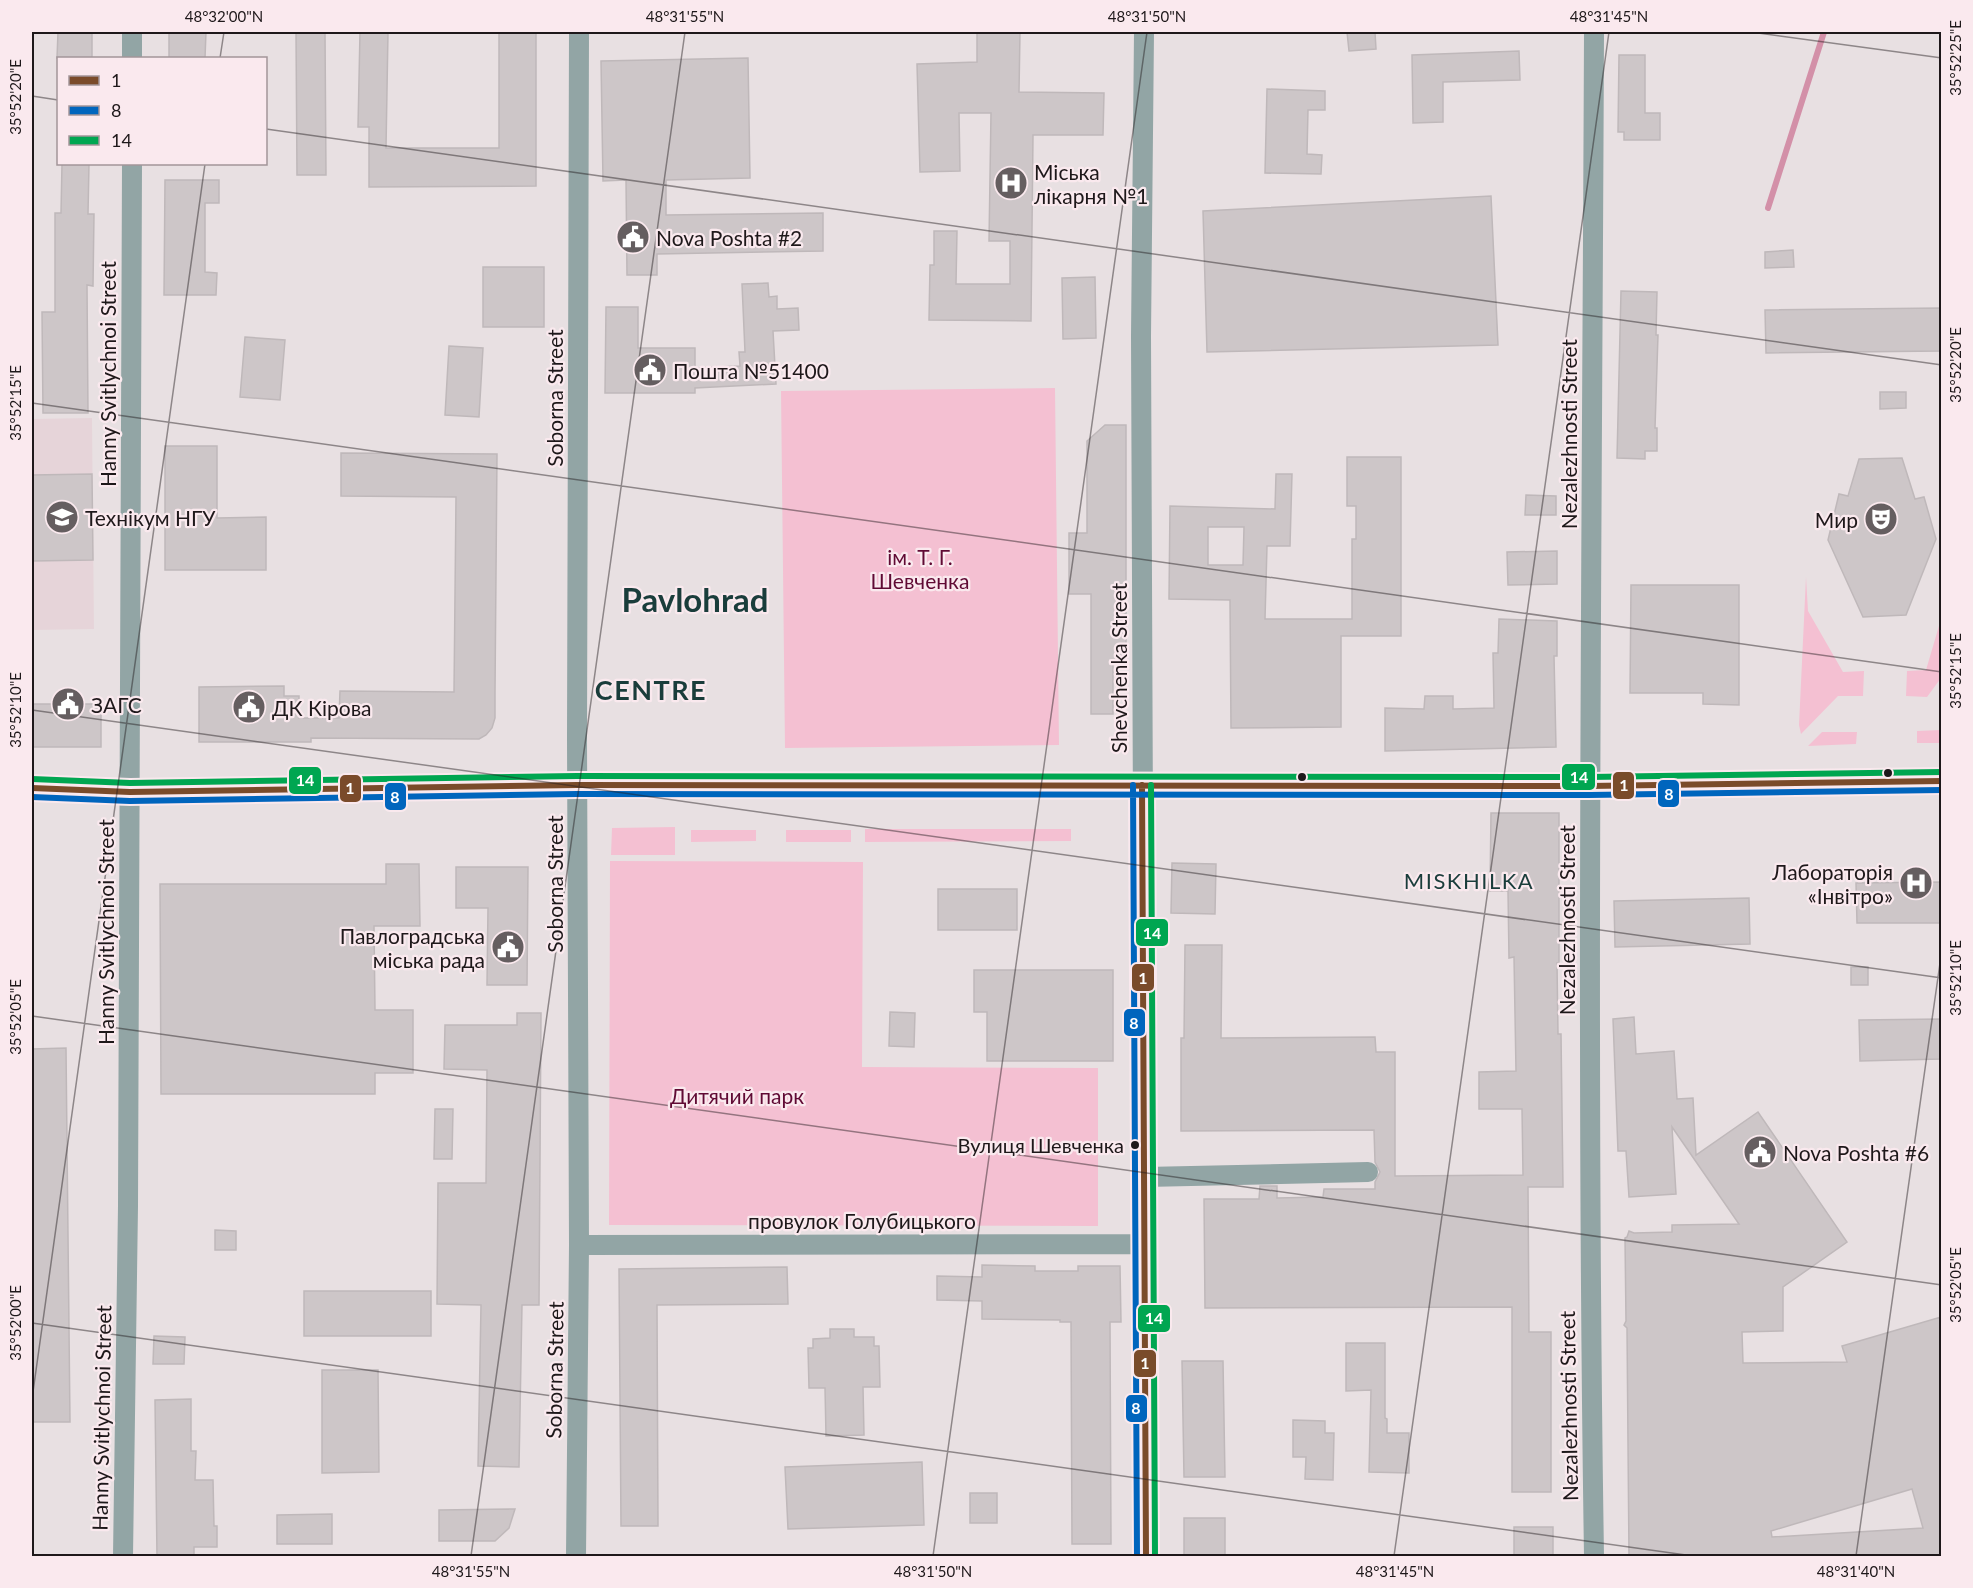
<svg xmlns="http://www.w3.org/2000/svg" width="1973" height="1588" font-family="Lato,sans-serif">
<style>
.built{fill:#e6d4d9}
.green{fill:#f4c0d2}
.lines{fill:none;stroke-linecap:round;stroke-linejoin:round}
.stream{stroke:#d390a8;stroke-width:6}
.building{fill:#cdc6c8;stroke:#bfb8ba;stroke-width:1.5;fill-rule:evenodd}
.minor{stroke:#92a5a5;stroke-width:20}
.bus-1-casing{stroke:#fae9ee;stroke-width:10}
.bus-2-casing{stroke:#fae9ee;stroke-width:10}
.bus-3-casing{stroke:#fae9ee;stroke-width:10}
.bus-1{stroke:#7a4b2a;stroke-width:6}
.bus-2{stroke:#0065bd;stroke-width:6}
.bus-3{stroke:#00a651;stroke-width:6}
.ticks{fill:none;stroke:#1e181a;stroke-width:1.5;stroke-opacity:0.45}
.bus-dot{fill:#1e181a;stroke:#fae9ee;stroke-width:2}
.labels{text-anchor:middle;dominant-baseline:central;stroke-width:4.5;stroke-linejoin:round;paint-order:stroke}
.bus-label{font-size:20px;fill:#1e181a;stroke:#fae9ee;text-anchor:end}
.poi-label{font-size:21px;fill:#1e181a;stroke:#fae9ee;text-anchor:start}
.street-label{font-size:21px;fill:#1e181a;stroke:#fae9ee}
.park-label{font-size:21px;fill:#600a34;stroke:#fae9ee}
.neighbourhood-label{font-size:22px;letter-spacing:1.5px;fill:#1a3d3b;stroke:#fae9ee}
.district-label{font-size:27px;font-weight:bold;letter-spacing:1.5px;fill:#1a3d3b;stroke:#fae9ee}
.town-label{font-size:33px;font-weight:bold;fill:#1a3d3b;stroke:#fae9ee}
.line-badge{stroke:#fae9ee;stroke-width:2}
.badge-label{font-size:16px;text-anchor:middle;font-weight:bold;fill:#fff}
.neatline{fill:none;stroke:#1e181a;stroke-width:2}
.ticks-label{font-size:15px;text-anchor:middle;fill:#1e181a}
</style>
<rect width="100%" height="100%" fill="#e8e0e2"/>
<path class="built" d="M 92,418 L 94,629 L 32,630 L 32,419 Z"/>
<path class="green" d="M 1055,388 L 1059,745 L 785,748 L 781,391 Z
M 1806,577 L 1808,611 L 1843,672 L 1864,671 L 1863,696 L 1838,696 L 1801,734 L 1799,725 Z
M 1941,619 L 1941,678 L 1927,697 L 1906,696 L 1907,671 L 1926,670 Z
M 1941,730 L 1941,743 L 1917,743 L 1917,731 Z
M 1822,732 L 1857,732 L 1856,744 L 1808,746 Z
M 675,827 L 675,855 L 611,855 L 612,828 Z
M 865,829 L 1071,829 L 1071,841 L 865,842 Z
M 691,830 L 756,830 L 756,841 L 691,842 Z
M 786,830 L 851,830 L 851,842 L 786,842 Z
M 610,861 L 863,862 L 862,1067 L 1098,1068 L 1098,1226 L 609,1225 Z"/>
<g class="lines">
<path class="stream" d="M 1768,208 L 1824,32"/>
</g>
<path class="building" d="M 58,32 L 92,32 L 92,58 L 57,58 Z
M 169,32 L 206,32 L 205,58 L 169,58 Z
M 296,32 L 325,32 L 326,175 L 297,175 Z
M 360,32 L 388,32 L 386,148 L 499,148 L 499,32 L 536,32 L 536,186 L 369,187 L 369,127 L 358,127 Z
M 977,32 L 1020,32 L 1019,92 L 1104,93 L 1103,135 L 1033,135 L 1031,321 L 929,320 L 930,265 L 934,265 L 934,231 L 957,231 L 956,284 L 1010,284 L 1010,241 L 989,241 L 991,113 L 959,113 L 960,171 L 920,172 L 917,64 L 977,62 Z
M 1347,32 L 1375,32 L 1376,49 L 1349,51 Z
M 1519,51 L 1520,80 L 1443,82 L 1443,122 L 1413,123 L 1412,55 Z
M 1619,55 L 1645,55 L 1645,113 L 1660,113 L 1660,140 L 1624,140 L 1624,132 L 1618,132 Z
M 748,58 L 750,178 L 666,180 L 666,215 L 823,213 L 823,251 L 657,254 L 657,275 L 627,275 L 626,180 L 603,181 L 601,61 Z
M 1267,89 L 1325,91 L 1325,110 L 1308,110 L 1307,154 L 1322,155 L 1321,174 L 1265,173 Z
M 62,164 L 89,164 L 88,214 L 94,214 L 93,286 L 87,285 L 88,413 L 43,413 L 42,312 L 55,312 L 55,213 L 61,213 Z
M 165,180 L 219,180 L 219,203 L 205,203 L 205,272 L 217,273 L 216,295 L 164,295 Z
M 1491,196 L 1498,345 L 1207,352 L 1203,211 Z
M 1793,250 L 1794,267 L 1765,268 L 1765,252 Z
M 483,267 L 544,267 L 544,327 L 483,327 Z
M 1095,277 L 1096,338 L 1063,339 L 1062,278 Z
M 768,283 L 769,297 L 777,296 L 777,309 L 798,308 L 799,330 L 773,331 L 776,384 L 695,388 L 695,393 L 605,393 L 606,307 L 638,307 L 638,348 L 695,348 L 695,368 L 740,366 L 739,352 L 745,352 L 742,284 Z
M 1621,291 L 1657,292 L 1656,335 L 1658,335 L 1655,428 L 1657,428 L 1657,451 L 1645,451 L 1645,459 L 1617,458 Z
M 1941,308 L 1941,351 L 1766,353 L 1765,310 Z
M 245,337 L 285,340 L 280,400 L 240,397 Z
M 449,346 L 483,348 L 479,417 L 445,415 Z
M 1880,392 L 1906,392 L 1906,408 L 1880,409 Z
M 1105,425 L 1126,425 L 1126,664 L 1113,664 L 1113,714 L 1091,714 L 1091,594 L 1069,594 L 1069,533 L 1087,533 L 1087,441 Z
M 165,446 L 217,446 L 217,518 L 266,517 L 266,570 L 165,570 Z
M 341,453 L 497,454 L 495,692 L 495,718 L 492,728 L 486,735 L 479,739 L 311,738 L 311,742 L 199,742 L 199,687 L 284,686 L 284,696 L 299,696 L 299,718 L 339,718 L 340,691 L 454,692 L 456,497 L 341,496 Z
M 1347,457 L 1401,457 L 1401,636 L 1341,636 L 1341,727 L 1231,728 L 1230,600 L 1169,599 L 1170,506 L 1275,509 L 1276,474 L 1292,474 L 1290,546 L 1267,546 L 1265,619 L 1352,619 L 1352,539 L 1356,539 L 1356,506 L 1347,506 ZM 1208,527 L 1244,527 L 1243,565 L 1208,565 Z
M 1902,458 L 1915,499 L 1924,497 L 1936,539 L 1906,615 L 1863,617 L 1828,540 L 1839,494 L 1848,496 L 1859,459 Z
M 92,474 L 93,560 L 33,561 L 32,475 Z
M 1526,495 L 1556,496 L 1556,515 L 1525,515 Z
M 1557,551 L 1557,584 L 1508,585 L 1507,552 Z
M 1631,585 L 1739,585 L 1739,705 L 1703,704 L 1703,693 L 1630,693 Z
M 1499,619 L 1557,621 L 1557,656 L 1554,656 L 1556,747 L 1385,751 L 1385,708 L 1424,709 L 1425,696 L 1453,696 L 1453,709 L 1494,708 L 1493,653 L 1498,653 Z
M 32,704 L 101,704 L 101,747 L 32,747 Z
M 1491,813 L 1559,813 L 1559,963 L 1557,963 L 1558,1034 L 1561,1034 L 1563,1187 L 1528,1187 L 1529,1332 L 1551,1332 L 1551,1492 L 1512,1492 L 1512,1307 L 1205,1308 L 1204,1199 L 1259,1199 L 1260,1186 L 1277,1186 L 1277,1198 L 1323,1197 L 1324,1189 L 1375,1189 L 1375,1182 L 1380,1172 L 1375,1162 L 1374,1130 L 1181,1131 L 1181,1038 L 1184,1038 L 1185,945 L 1222,945 L 1221,1038 L 1375,1037 L 1376,1052 L 1395,1052 L 1395,1176 L 1523,1175 L 1522,1109 L 1479,1109 L 1479,1072 L 1516,1071 L 1514,957 L 1509,958 L 1508,891 L 1490,891 Z
M 1172,863 L 1216,864 L 1215,914 L 1171,913 Z
M 386,864 L 419,864 L 420,926 L 374,926 L 375,1010 L 413,1010 L 413,1073 L 375,1073 L 375,1094 L 161,1094 L 160,884 L 386,884 Z
M 456,867 L 528,867 L 527,985 L 487,985 L 488,908 L 456,908 Z
M 1941,882 L 1941,923 L 1857,923 L 1856,883 Z
M 938,889 L 1017,889 L 1017,930 L 938,930 Z
M 1749,898 L 1750,944 L 1615,947 L 1614,901 Z
M 1851,967 L 1868,967 L 1868,985 L 1851,985 Z
M 974,970 L 1113,970 L 1113,1061 L 987,1061 L 987,1012 L 974,1012 Z
M 890,1012 L 915,1013 L 914,1047 L 889,1046 Z
M 517,1013 L 541,1013 L 539,1305 L 522,1305 L 519,1467 L 478,1466 L 481,1305 L 437,1304 L 438,1183 L 486,1183 L 487,1070 L 444,1069 L 445,1025 L 517,1025 Z
M 1634,1017 L 1636,1054 L 1674,1051 L 1677,1099 L 1693,1098 L 1696,1155 L 1758,1112 L 1847,1242 L 1783,1287 L 1783,1331 L 1742,1332 L 1743,1363 L 1847,1362 L 1842,1346 L 1941,1317 L 1941,1557 L 1629,1557 L 1627,1328 L 1624,1325 L 1626,1321 L 1625,1238 L 1627,1237 L 1629,1231 L 1634,1233 L 1672,1232 L 1672,1225 L 1739,1224 L 1672,1127 L 1676,1194 L 1629,1197 L 1626,1151 L 1618,1151 L 1613,1019 ZM 1912,1489 L 1923,1528 L 1772,1537 L 1771,1531 Z
M 1941,1019 L 1941,1059 L 1860,1061 L 1859,1020 Z
M 66,1048 L 70,1422 L 33,1422 L 32,1049 Z
M 435,1109 L 453,1109 L 452,1159 L 434,1159 Z
M 215,1230 L 236,1231 L 236,1250 L 215,1250 Z
M 982,1265 L 1035,1266 L 1035,1271 L 1078,1271 L 1078,1266 L 1120,1266 L 1121,1322 L 1110,1322 L 1111,1544 L 1072,1544 L 1071,1322 L 1060,1322 L 1060,1320 L 982,1319 L 982,1301 L 937,1300 L 937,1276 L 982,1277 Z
M 787,1267 L 788,1304 L 657,1305 L 658,1526 L 621,1526 L 619,1269 Z
M 304,1291 L 431,1291 L 431,1336 L 304,1336 Z
M 830,1329 L 854,1329 L 854,1337 L 874,1337 L 874,1346 L 879,1346 L 880,1387 L 863,1387 L 864,1435 L 826,1436 L 825,1388 L 809,1388 L 808,1348 L 813,1348 L 813,1339 L 830,1338 Z
M 154,1336 L 185,1337 L 184,1364 L 153,1364 Z
M 1346,1343 L 1385,1343 L 1385,1418 L 1387,1419 L 1387,1433 L 1409,1433 L 1409,1473 L 1369,1472 L 1371,1390 L 1346,1391 Z
M 1182,1361 L 1223,1361 L 1225,1477 L 1184,1477 Z
M 322,1370 L 378,1370 L 379,1472 L 322,1473 Z
M 191,1399 L 191,1451 L 196,1451 L 195,1480 L 213,1480 L 214,1526 L 217,1526 L 217,1547 L 194,1547 L 194,1557 L 157,1557 L 155,1400 Z
M 1293,1420 L 1325,1421 L 1325,1433 L 1334,1433 L 1333,1480 L 1305,1479 L 1306,1457 L 1293,1457 Z
M 922,1462 L 924,1525 L 788,1529 L 785,1467 Z
M 970,1493 L 997,1493 L 997,1523 L 970,1523 Z
M 515,1509 L 509,1528 L 495,1541 L 439,1541 L 439,1510 Z
M 332,1514 L 332,1544 L 277,1544 L 277,1515 Z
M 1184,1518 L 1225,1518 L 1225,1557 L 1184,1557 Z
M 1514,1527 L 1553,1527 L 1553,1557 L 1514,1557 Z"/>
<g class="lines">
<path class="minor" d="M 1144,32 L 1141,336 L 1146,1556
M 1594,32 C 1592,540 1586,1048 1594,1556
M 132,58 L 132,32
M 32,788 L 130,792 L 577,785 L 1589,786 L 1942,781
M 1145,1177 L 1368,1172
M 579,1245 L 1145,1244
M 123,1556 L 128,1206 L 132,164
M 576,1556 L 579,1245 L 577,738 L 579,32"/>
<g class="bus-1-casing">
<path id="bus-1" d="M 1142,785 L 1146,1556
M 32,788 L 130,792 L 577,785 L 1589,786 L 1942,781"/>
</g>
<g class="bus-2-casing">
<path id="bus-2" d="M 1133,785 L 1137,1556
M 32,797 L 130,801 L 577,794 L 1589,795 L 1942,790"/>
</g>
<g class="bus-3-casing">
<path id="bus-3" d="M 32,779 L 130,783 L 577,776 L 1589,777 L 1942,772
M 1151,785 L 1155,1556"/>
</g>
<use href="#bus-1" class="bus-1"/>
<use href="#bus-2" class="bus-2"/>
<use href="#bus-3" class="bus-3"/>
</g>
<path class="ticks" d="M 1751,32 L 1942,58M 220,58 L 224,32M 32,96 L 58,100M 266,129 L 1942,365M 32,403 L 1942,672M 32,710 L 1942,978M 32,1016 L 1942,1285M 32,1323 L 1693,1556M 32,1399 L 205,164M 471,1556 L 685,32M 933,1556 L 1147,32M 1394,1556 L 1609,32M 1856,1556 L 1942,949"/>
<defs>
<g id="hospital-disc" transform="scale(1.725)"><circle r="9.5" fill="#655e60" stroke="#fae9ee"/><path d="M-5-5h3v3.5h4V-5h3V5h-3V1.5h-4V5h-3Z" fill="#fff"/></g>
<g id="civic-disc" transform="scale(1.725)"><circle r="9.5" fill="#655e60" stroke="#fae9ee"/><path d="M-.6-6.5H3V-4.5H.6V-3L4-1V1h2V6H-6V1h2V-1L-.6-3ZM-1.2 2.5V6h2.4V2.5Z" fill="#fff"/></g>
<g id="university-disc" transform="scale(1.725)"><circle r="9.5" fill="#655e60" stroke="#fae9ee"/><path d="M0-5L7-2L0 1L-7-2ZM-4 1L0 2.5L4 1V4Q0 6-4 4Z" fill="#fff"/></g>
<g id="theatre-disc" transform="scale(1.725)"><circle r="9.5" fill="#655e60" stroke="#fae9ee"/><path d="M-5-5.5Q0-4 5-5.5V0Q5 5 0 6Q-5 5-5 0ZM-3.3-2.5H-1v1.5H-3.3ZM1-2.5H3.3v1.5H1ZM-2.8 1Q0 5.5 2.8 1Z" fill="#fff"/></g>
</defs>
<g fill-rule="evenodd">
<use href="#hospital-disc" x="1011" y="183"/>
<use href="#civic-disc" x="633" y="237"/>
<use href="#civic-disc" x="650" y="370"/>
<use href="#university-disc" x="62" y="517"/>
<use href="#theatre-disc" x="1881" y="519"/>
<use href="#civic-disc" x="68" y="704"/>
<use href="#civic-disc" x="249" y="707"/>
<use href="#hospital-disc" x="1916" y="883"/>
<use href="#civic-disc" x="508" y="947"/>
<use href="#civic-disc" x="1760" y="1152"/>
</g>
<g class="bus-dot">
<circle cx="1888" cy="773" r="5"/>
<circle cx="1302" cy="777" r="5"/>
<circle cx="1135" cy="1145" r="5"/>
</g>
<g class="labels">
<g class="bus-label">
<text x="1124" y="1145">Вулиця Шевченка</text>
</g>
<g class="poi-label">
<text x="1034" y="171">Міська<tspan x="1034" dy="24">лікарня №1</tspan></text>
<text x="656" y="237">Nova Poshta #2</text>
<text x="673" y="370">Пошта №51400</text>
<text x="85" y="517">Технікум НГУ</text>
<text x="1858" y="519" text-anchor="end">Мир</text>
<text x="91" y="704">ЗАГС</text>
<text x="272" y="707">ДК Кірова</text>
<text x="1893" y="871" text-anchor="end">Лабораторія<tspan x="1893" dy="24">«Інвітро»</tspan></text>
<text x="485" y="935" text-anchor="end">Павлоградська<tspan x="485" dy="24">міська рада</tspan></text>
<text x="1783" y="1152">Nova Poshta #6</text>
</g>
<g class="street-label">
<text transform="translate(107 374) rotate(-90)">Hanny Svitlychnoi Street</text>
<text transform="translate(554 398) rotate(-90)">Soborna Street</text>
<text transform="translate(1568 434) rotate(-90)">Nezalezhnosti Street</text>
<text transform="translate(1118 668) rotate(-90)">Shevchenka Street</text>
<text transform="translate(554 884) rotate(-90)">Soborna Street</text>
<text transform="translate(1566 920) rotate(-90)">Nezalezhnosti Street</text>
<text transform="translate(105 932) rotate(-90)">Hanny Svitlychnoi Street</text>
<text x="862" y="1220">провулок Голубицького</text>
<text transform="translate(554 1370) rotate(-89)">Soborna Street</text>
<text transform="translate(1568 1406) rotate(-91)">Nezalezhnosti Street</text>
<text transform="translate(101 1418) rotate(-89)">Hanny Svitlychnoi Street</text>
</g>
<g class="park-label">
<text x="920" y="556">ім. Т. Г.<tspan x="920" dy="24">Шевченка</tspan></text>
<text x="737" y="1095">Дитячий парк</text>
</g>
<g class="neighbourhood-label">
<text x="1469" y="880">MISKHILKA</text>
</g>
<g class="district-label">
<text x="651" y="689">CENTRE</text>
</g>
<g class="town-label">
<text x="695" y="599">Pavlohrad</text>
</g>
</g>
<g class="line-badge">
<rect x="1561" y="763" width="35" height="28" rx="6" fill="#00a651"/>
<rect x="288" y="766" width="34" height="29" rx="6" fill="#00a651"/>
<rect x="1612" y="771" width="23" height="29" rx="6" fill="#7a4b2a"/>
<rect x="339" y="774" width="23" height="29" rx="6" fill="#7a4b2a"/>
<rect x="1657" y="779" width="23" height="29" rx="6" fill="#0065bd"/>
<rect x="384" y="782" width="23" height="29" rx="6" fill="#0065bd"/>
<rect x="1135" y="918" width="34" height="29" rx="6" fill="#00a651"/>
<rect x="1131" y="963" width="24" height="29" rx="6" fill="#7a4b2a"/>
<rect x="1123" y="1008" width="23" height="29" rx="6" fill="#0065bd"/>
<rect x="1137" y="1304" width="34" height="29" rx="6" fill="#00a651"/>
<rect x="1133" y="1349" width="24" height="29" rx="6" fill="#7a4b2a"/>
<rect x="1125" y="1394" width="23" height="29" rx="6" fill="#0065bd"/>
</g>
<g class="badge-label">
<text x="1579" y="783">14</text>
<text x="305" y="786">14</text>
<text x="1624" y="791">1</text>
<text x="350" y="794">1</text>
<text x="1669" y="800">8</text>
<text x="395" y="803">8</text>
<text x="1152" y="939">14</text>
<text x="1143" y="984">1</text>
<text x="1134" y="1029">8</text>
<text x="1154" y="1324">14</text>
<text x="1145" y="1369">1</text>
<text x="1136" y="1414">8</text>
</g>
<rect width="1973" height="1588" fill="none" stroke="#fae9ee" stroke-width="66"/>
<rect x="57" y="57" width="210" height="108" fill="#fae9ee" stroke="#a29599" stroke-width="1.5"/>
<rect x="69" y="76" width="30" height="9" fill="#7a4b2a" stroke="#a29599" stroke-width="1.5"/>
<text x="111" y="87" font-size="18" fill="#1e181a">1</text>
<rect x="69" y="106" width="30" height="9" fill="#0065bd" stroke="#a29599" stroke-width="1.5"/>
<text x="111" y="117" font-size="18" fill="#1e181a">8</text>
<rect x="69" y="136" width="30" height="9" fill="#00a651" stroke="#a29599" stroke-width="1.5"/>
<text x="111" y="147" font-size="18" fill="#1e181a">14</text>
<rect x="33" y="33" width="1907" height="1522" class="neatline"/>
<g class="ticks-label">
<text x="224" y="22">48°32'00"N</text>
<text x="685" y="22">48°31'55"N</text>
<text x="1147" y="22">48°31'50"N</text>
<text x="1609" y="22">48°31'45"N</text>
<text transform="translate(1956 58) rotate(-90)" y="5">35°52'25"E</text>
<text transform="translate(16 97) rotate(-90)" y="5">35°52'20"E</text>
<text transform="translate(1956 365) rotate(-90)" y="5">35°52'20"E</text>
<text transform="translate(16 403) rotate(-90)" y="5">35°52'15"E</text>
<text transform="translate(1956 671) rotate(-90)" y="5">35°52'15"E</text>
<text transform="translate(16 710) rotate(-90)" y="5">35°52'10"E</text>
<text transform="translate(1956 978) rotate(-90)" y="5">35°52'10"E</text>
<text transform="translate(16 1017) rotate(-90)" y="5">35°52'05"E</text>
<text transform="translate(1956 1285) rotate(-90)" y="5">35°52'05"E</text>
<text transform="translate(16 1323) rotate(-90)" y="5">35°52'00"E</text>
<text x="471" y="1577">48°31'55"N</text>
<text x="933" y="1577">48°31'50"N</text>
<text x="1395" y="1577">48°31'45"N</text>
<text x="1856" y="1577">48°31'40"N</text>
</g>
</svg>
